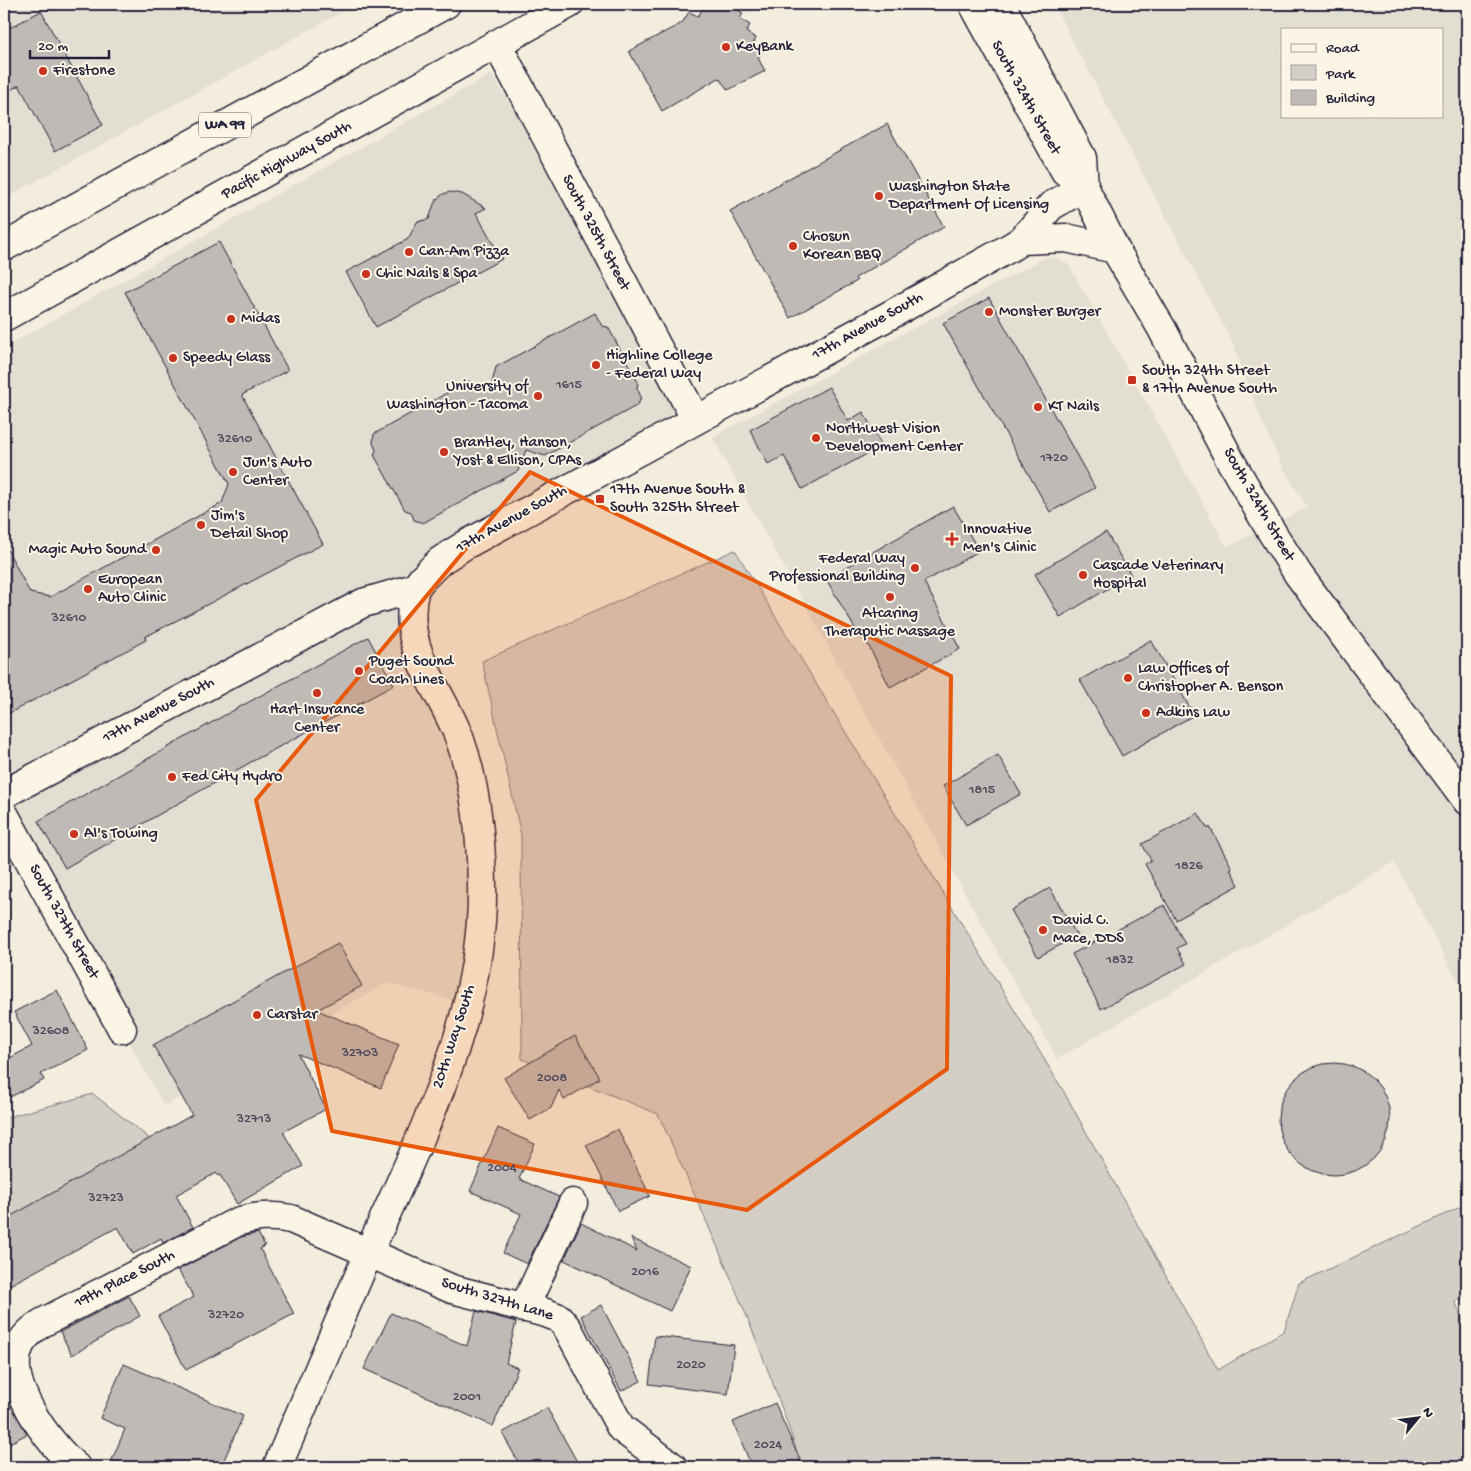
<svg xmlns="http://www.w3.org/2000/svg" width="1471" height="1471" font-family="'Gochi Hand',sans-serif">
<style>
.built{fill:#e3ded2;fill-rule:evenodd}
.green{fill:#d4cfc6;stroke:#7b7880}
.building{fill:#bfbab6;stroke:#22223b}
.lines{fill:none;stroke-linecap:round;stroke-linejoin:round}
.minor-casing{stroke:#22223b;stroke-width:31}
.major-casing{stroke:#22223b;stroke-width:31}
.minor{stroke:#fcf5e5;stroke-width:28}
.major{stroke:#fcf5e5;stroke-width:28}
.marked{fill:#e8590c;fill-opacity:0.2;stroke:#e8590c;stroke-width:4;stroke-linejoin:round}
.poi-dot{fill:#c8321e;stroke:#fcf5e5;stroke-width:2}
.labels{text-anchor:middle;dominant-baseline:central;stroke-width:4;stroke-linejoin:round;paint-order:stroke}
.number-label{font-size:14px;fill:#49485a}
.shield{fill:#fcf5e5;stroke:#63616e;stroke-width:1}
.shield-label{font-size:15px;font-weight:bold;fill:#22223b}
.poi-label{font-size:16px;fill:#22223b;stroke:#fcf5e5;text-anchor:start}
.street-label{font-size:16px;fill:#22223b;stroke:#fcf5e5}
</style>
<rect width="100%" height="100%" fill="#f3edde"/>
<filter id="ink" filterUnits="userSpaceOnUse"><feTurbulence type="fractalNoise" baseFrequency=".02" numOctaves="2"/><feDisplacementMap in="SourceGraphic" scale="10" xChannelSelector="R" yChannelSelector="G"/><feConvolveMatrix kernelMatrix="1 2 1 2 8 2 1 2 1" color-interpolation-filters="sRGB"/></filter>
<g filter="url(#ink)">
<path class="built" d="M 4,4 L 356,4 L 4,199 Z
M 1053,4 L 1467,4 L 1467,998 L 1394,862 L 1057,1059 L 712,437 L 1046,257 L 1057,258 L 1069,265 L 1227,547 L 1307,507 L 1283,468 L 1262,421 L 1231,340 ZM 1282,29 L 1442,29 L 1442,116 L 1282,116 Z
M 491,74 L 601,242 L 694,420 L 465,545 L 411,602 L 472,787 L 468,1004 L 387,983 L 164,1106 L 4,814 L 4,348 Z"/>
<path class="green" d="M 735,550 L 1064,1092 L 1218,1370 L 1284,1331 L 1299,1283 L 1467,1204 L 1467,1293 L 1455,1302 L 1467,1329 L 1467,1467 L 802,1467 C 763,1346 711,1230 658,1114 L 522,1059 L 521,835 L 482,661 Z
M 93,1094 L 158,1145 L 4,1230 L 4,1118 Z"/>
<path class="building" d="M 706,4 L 728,4 L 743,13 L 740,19 L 750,25 L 746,32 L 756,38 L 753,44 L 763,50 L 758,58 L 765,71 L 728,90 L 719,78 L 662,111 L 629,51 L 682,23 L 689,12 L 698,16 Z
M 41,11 L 103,125 L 55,151 L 19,85 L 4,94 L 4,31 Z
M 887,124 L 944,227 L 855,278 L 857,281 L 790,318 L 730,211 Z
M 450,192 L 462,194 L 486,208 L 476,213 L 502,259 L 376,327 L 346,272 L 408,239 L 417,222 L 429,219 L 434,204 L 438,198 L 443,194 Z
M 219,242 L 288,370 L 242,395 L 323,544 L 145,637 L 146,640 L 4,716 L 4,543 L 30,593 L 50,597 L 222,503 L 229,484 L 125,292 Z
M 989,298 L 1095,488 L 1050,512 L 943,323 Z
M 595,313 L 602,326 L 608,327 L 638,382 L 637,388 L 641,397 L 638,405 L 545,456 L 526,450 L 518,471 L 423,523 L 414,520 L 411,512 L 405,510 L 374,455 L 376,450 L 373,443 L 374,434 L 468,381 L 490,391 L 496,367 Z
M 829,387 L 848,421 L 863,412 L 882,446 L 802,489 L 784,456 L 768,464 L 750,430 Z
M 953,506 L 979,551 L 924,582 L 960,649 L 890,687 L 864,637 L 861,639 L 826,579 Z
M 1106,532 L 1131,575 L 1060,617 L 1035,574 Z
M 368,637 L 394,685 L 251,762 L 65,868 L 38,821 L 225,715 Z
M 1151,640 L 1194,715 L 1122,756 L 1080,680 Z
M 998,755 L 1021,794 L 966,825 L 943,786 Z
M 1198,813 L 1208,829 L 1210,827 L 1232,868 L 1230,869 L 1239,885 L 1176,920 L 1145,864 L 1151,860 L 1142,844 Z
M 1050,888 L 1077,936 L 1038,957 L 1011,910 Z
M 1164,905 L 1185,944 L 1177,948 L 1186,964 L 1101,1009 L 1072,954 Z
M 338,943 L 362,986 L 317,1010 L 399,1044 L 381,1088 L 298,1054 L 326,1109 L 283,1132 L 303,1166 L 237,1204 L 220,1175 L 218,1176 L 216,1173 L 176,1195 L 193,1227 L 163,1243 L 161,1238 L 133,1254 L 118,1227 L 4,1288 L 4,1220 L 192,1115 L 153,1045 Z
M 57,990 L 88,1050 L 41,1074 L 44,1080 L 4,1100 L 4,1061 L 32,1046 L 14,1012 Z
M 575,1036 L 600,1078 L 564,1100 L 559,1090 L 551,1108 L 530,1120 L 504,1078 Z
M1278 1119a56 56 0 1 1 112 0a56 56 0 1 1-112 0Z
M 498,1128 L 535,1144 L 519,1179 L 559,1197 L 527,1264 L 503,1253 L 521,1214 L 470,1191 Z
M 618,1129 L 650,1196 L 618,1211 L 586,1145 Z
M 581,1223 L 637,1251 L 631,1238 L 691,1266 L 670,1311 L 564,1260 Z
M 258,1233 L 265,1246 L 260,1249 L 294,1314 L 186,1370 L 158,1316 L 194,1297 L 178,1270 L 241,1237 Z
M 129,1296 L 140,1316 L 72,1355 L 60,1332 Z
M 601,1305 L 641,1381 L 621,1391 L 581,1316 Z
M 476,1311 L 516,1322 L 506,1363 L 518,1368 L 493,1426 L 364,1369 L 391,1313 L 467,1346 Z
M 655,1336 L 734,1345 L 728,1394 L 649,1384 Z
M 124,1364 L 243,1416 L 221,1467 L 109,1467 L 125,1429 L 100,1418 Z
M 4,1385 L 9,1401 L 27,1434 L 4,1446 Z
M 775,1403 L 803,1467 L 752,1467 L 733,1422 Z
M 547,1408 L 580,1467 L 521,1467 L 502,1433 Z"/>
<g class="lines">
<g class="minor-casing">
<path id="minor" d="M 973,4 L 1065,171 L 1084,187 L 1115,249 L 1162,329 L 1230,460 L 1268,526 L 1298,574 L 1467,801
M 1001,4 L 1082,158 L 1084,187
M 497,44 L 696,420
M 1022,240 L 1066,238 L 1115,249
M 4,794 L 363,603 L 415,588 L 422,579 L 440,561 L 465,545 L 892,314 L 1011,247 L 1022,240 L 1051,206 L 1084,187
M 4,814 L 122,1029
M 524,1308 L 573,1203
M 76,1467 C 49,1444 2,1382 20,1345 C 25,1335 33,1329 42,1323 L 235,1223 C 251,1216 274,1215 291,1219 L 452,1289 L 546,1313 L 559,1318 L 568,1329 L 621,1428 L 673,1467
M 277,1467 C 308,1396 338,1323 369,1252 C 421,1135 485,1015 482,884 C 481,834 476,784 459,737 C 439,685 399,648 415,588"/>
</g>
<g class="major-casing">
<path id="major" d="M 4,247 L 446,4
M 4,317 L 569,4"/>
</g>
<use href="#minor" class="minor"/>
<use href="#major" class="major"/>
</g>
</g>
<path class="marked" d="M 530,472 L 951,676 L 947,1069 L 747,1210 L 332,1131 L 256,800 Z"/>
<g class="poi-dot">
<circle cx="726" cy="47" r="5"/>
<circle cx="43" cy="71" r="5"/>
<circle cx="879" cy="196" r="5"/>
<circle cx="793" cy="246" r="5"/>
<circle cx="409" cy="252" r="5"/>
<circle cx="366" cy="274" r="5"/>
<circle cx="989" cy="312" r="5"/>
<circle cx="231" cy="319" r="5"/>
<circle cx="173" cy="358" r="5"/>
<circle cx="596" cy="365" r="5"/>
<rect x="1127" y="375" width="10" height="10" rx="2.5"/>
<circle cx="538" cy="396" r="5"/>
<circle cx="1038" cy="407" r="5"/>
<circle cx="816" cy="438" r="5"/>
<circle cx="444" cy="452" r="5"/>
<circle cx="233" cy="472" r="5"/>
<rect x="595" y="494" width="10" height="10" rx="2.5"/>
<circle cx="201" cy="525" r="5"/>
<path d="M949.5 531.5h5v5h5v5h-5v5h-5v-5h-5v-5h5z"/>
<circle cx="156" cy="550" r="5"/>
<circle cx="915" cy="568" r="5"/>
<circle cx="1083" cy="575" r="5"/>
<circle cx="88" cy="589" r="5"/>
<circle cx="890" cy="597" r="5"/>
<circle cx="359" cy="671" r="5"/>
<circle cx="1128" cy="678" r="5"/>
<circle cx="317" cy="693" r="5"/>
<circle cx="1146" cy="713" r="5"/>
<circle cx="172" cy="777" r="5"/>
<circle cx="74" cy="834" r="5"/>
<circle cx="1043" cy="930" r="5"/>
<circle cx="257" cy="1015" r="5"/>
</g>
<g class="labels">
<g class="number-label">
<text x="569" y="385">1615</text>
<text x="235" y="439">32610</text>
<text x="1054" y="458">1720</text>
<text x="69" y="618">32610</text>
<text x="982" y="790">1815</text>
<text x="1189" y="866">1826</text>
<text x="1120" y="960">1832</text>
<text x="51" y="1031">32608</text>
<text x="360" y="1053">32703</text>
<text x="552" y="1078">2008</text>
<text x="254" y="1119">32713</text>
<text x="502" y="1168">2004</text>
<text x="106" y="1198">32723</text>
<text x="645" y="1272">2016</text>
<text x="226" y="1315">32720</text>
<text x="691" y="1365">2020</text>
<text x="467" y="1397">2001</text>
<text x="768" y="1445">2024</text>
</g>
<rect class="shield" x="199" y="112.5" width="52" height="25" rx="4"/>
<g class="shield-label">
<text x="225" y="125">WA 99</text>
</g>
<g class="poi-label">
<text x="736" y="47">KeyBank</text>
<text x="53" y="71">Firestone</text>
<text x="889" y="187">Washington State<tspan x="889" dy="18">Department Of Licensing</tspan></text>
<text x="803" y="237">Chosun<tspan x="803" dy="18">Korean BBQ</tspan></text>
<text x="419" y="252">Can-Am Pizza</text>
<text x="376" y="274">Chic Nails &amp; Spa</text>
<text x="999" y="312">Monster Burger</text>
<text x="241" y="319">Midas</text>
<text x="606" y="356">Highline College<tspan x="606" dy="18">- Federal Way</tspan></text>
<text x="183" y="358">Speedy Glass</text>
<text x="1142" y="371">South 324th Street<tspan x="1142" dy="18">&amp; 17th Avenue South</tspan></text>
<text x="528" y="387" text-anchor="end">University of<tspan x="528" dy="18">Washington - Tacoma</tspan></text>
<text x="1048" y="407">KT Nails</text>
<text x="826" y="429">Northwest Vision<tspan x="826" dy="18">Development Center</tspan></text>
<text x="454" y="443">Brantley, Hanson,<tspan x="454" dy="18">Yost &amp; Ellison, CPAs</tspan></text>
<text x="243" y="463">Jun's Auto<tspan x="243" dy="18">Center</tspan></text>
<text x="610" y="490">17th Avenue South &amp;<tspan x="610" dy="18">South 325th Street</tspan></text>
<text x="211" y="516">Jim's<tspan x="211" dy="18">Detail Shop</tspan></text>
<text x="963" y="530">Innovative<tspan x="963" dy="18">Men's Clinic</tspan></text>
<text x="146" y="550" text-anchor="end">Magic Auto Sound</text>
<text x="905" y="559" text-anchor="end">Federal Way<tspan x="905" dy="18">Professional Building</tspan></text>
<text x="1093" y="566">Cascade Veterinary<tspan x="1093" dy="18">Hospital</tspan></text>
<text x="98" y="580">European<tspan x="98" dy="18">Auto Clinic</tspan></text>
<text x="890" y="614" text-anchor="middle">Atcaring<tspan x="890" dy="18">Theraputic Massage</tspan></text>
<text x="369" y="662">Puget Sound<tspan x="369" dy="18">Coach Lines</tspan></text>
<text x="1138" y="669">Law Offices of<tspan x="1138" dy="18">Christopher A. Benson</tspan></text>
<text x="317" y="710" text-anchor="middle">Hart Insurance<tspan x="317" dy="18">Center</tspan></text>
<text x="1156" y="713">Adkins Law</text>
<text x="182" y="777">Fed City Hydro</text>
<text x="84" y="834">Al's Towing</text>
<text x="1053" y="921">David C.<tspan x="1053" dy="18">Mace, DDS</tspan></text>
<text x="267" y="1015">Carstar</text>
</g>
<g class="street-label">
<text transform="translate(1025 98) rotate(61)">South 324th Street</text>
<text transform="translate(287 161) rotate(-29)">Pacific Highway South</text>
<text transform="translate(595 233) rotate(62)">South 325th Street</text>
<text transform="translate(868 327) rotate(-29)">17th Avenue South</text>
<text transform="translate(1258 505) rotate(60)">South 324th Street</text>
<text transform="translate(512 520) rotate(-29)">17th Avenue South</text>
<text transform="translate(159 711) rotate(-28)">17th Avenue South</text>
<text transform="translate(63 922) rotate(61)">South 327th Street</text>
<text transform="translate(455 1037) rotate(-72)">20th Way South</text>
<text transform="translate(125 1280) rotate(-27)">19th Place South</text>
<text transform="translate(497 1300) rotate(17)">South 327th Lane</text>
</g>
</g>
<rect width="1471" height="1471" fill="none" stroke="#fcf5e5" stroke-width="20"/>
<rect x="10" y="10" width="1451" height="1451" fill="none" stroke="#22223b" stroke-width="2" filter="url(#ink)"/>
<rect x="1281" y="28" width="162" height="90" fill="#fcf5e5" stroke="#a5a1a1"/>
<rect x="1291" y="44" width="25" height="8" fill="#fcf5e5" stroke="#a5a1a1"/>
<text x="1326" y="52" font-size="15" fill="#22223b">Road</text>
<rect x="1291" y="65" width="25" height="15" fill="#d4cfc6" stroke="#a5a1a1"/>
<text x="1326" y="78" font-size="15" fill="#22223b">Park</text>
<rect x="1291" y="90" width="25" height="15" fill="#bfbab6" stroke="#a5a1a1"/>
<text x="1326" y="102" font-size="15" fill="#22223b">Building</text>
<g transform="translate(1418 1418) rotate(61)" stroke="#fcf5e5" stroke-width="4" paint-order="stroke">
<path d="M0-4L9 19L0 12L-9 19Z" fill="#22223b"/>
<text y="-8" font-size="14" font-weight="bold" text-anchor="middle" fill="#22223b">N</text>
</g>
<path d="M30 50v8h79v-8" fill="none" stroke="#22223b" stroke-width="2.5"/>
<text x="38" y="50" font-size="15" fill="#22223b" stroke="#fcf5e5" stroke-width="4" paint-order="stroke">20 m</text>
</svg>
